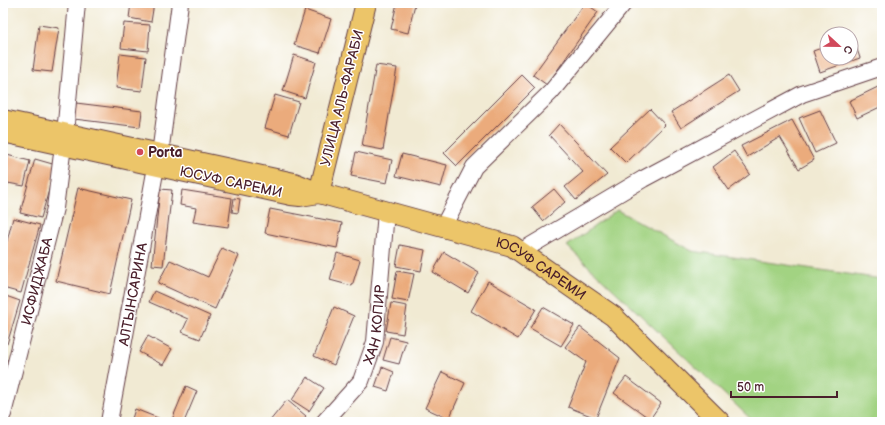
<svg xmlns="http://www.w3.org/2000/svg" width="885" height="425" font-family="'Balsamiq Sans',sans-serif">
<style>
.green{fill:#a2d382;stroke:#767956}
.building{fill:#ebab7b}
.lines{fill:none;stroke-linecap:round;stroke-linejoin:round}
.minor-casing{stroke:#633d44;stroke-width:18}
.major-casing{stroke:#633d44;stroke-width:22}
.minor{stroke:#fff;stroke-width:16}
.major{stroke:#ecc569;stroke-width:20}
.poi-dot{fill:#d1495b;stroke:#fff;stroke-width:1.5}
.labels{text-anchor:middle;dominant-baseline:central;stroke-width:3;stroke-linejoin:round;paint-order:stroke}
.street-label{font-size:14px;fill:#4a1f2b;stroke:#fff}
.poi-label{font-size:14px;font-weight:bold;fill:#4a1f2b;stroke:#fff;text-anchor:start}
</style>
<rect width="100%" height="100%" fill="#fff"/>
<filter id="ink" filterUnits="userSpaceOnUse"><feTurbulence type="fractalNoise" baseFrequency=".025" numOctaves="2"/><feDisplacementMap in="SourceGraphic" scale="8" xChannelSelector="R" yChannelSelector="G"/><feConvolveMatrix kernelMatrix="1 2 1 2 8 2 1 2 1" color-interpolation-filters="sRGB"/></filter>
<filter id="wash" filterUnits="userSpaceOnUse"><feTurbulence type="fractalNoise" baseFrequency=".012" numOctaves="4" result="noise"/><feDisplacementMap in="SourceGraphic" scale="16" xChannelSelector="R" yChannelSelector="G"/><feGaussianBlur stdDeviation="0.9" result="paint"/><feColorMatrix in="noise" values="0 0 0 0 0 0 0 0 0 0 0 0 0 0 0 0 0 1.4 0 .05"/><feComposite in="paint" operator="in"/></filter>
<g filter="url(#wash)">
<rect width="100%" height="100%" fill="#f1ead3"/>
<path class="green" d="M 617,210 L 692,251 L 882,279 L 882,422 L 754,422 L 567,246 Z"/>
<g id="blocks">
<path class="building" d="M 131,3 L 154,3 L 151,22 L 129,18 Z
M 397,3 L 415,4 L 408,33 L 391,29 Z
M 585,3 L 598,12 L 547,85 L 533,75 Z
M 305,10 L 331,19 L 320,53 L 294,45 Z
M 124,23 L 150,25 L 148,51 L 121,48 Z
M 39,25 L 59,28 L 52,72 L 33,70 Z
M 851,38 L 853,38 L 860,58 L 820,72 L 813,51 L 827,46 L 827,58 L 851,58 Z
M 120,54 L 146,57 L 142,91 L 116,88 Z
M 294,55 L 316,62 L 305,98 L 283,91 Z
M 376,65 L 397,68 L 383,150 L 362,146 Z
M 522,75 L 535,88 L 457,166 L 444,153 Z
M 729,75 L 739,91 L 681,128 L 671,112 Z
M 882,85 L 882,106 L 857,118 L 849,101 Z
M 275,95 L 299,102 L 289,135 L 265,128 Z
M 76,103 L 142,111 L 140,127 L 74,119 Z
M 650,109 L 665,125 L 626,163 L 610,147 Z
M 820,110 L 836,143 L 815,153 L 799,118 Z
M 792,120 L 814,160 L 799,169 L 780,137 L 747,157 L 741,146 Z
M 559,124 L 607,175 L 576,200 L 565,187 L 583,172 L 549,135 Z
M 734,151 L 750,174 L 729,190 L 713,167 Z
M 356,152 L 392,160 L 387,183 L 351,176 Z
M 3,154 L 30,161 L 24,186 L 8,183 L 5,198 L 3,198 Z
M 402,154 L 447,165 L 441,187 L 396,176 Z
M 35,159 L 56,165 L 41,218 L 20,213 Z
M 78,188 L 131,200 L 110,294 L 56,281 Z
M 160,189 L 172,190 L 163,266 L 152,265 Z
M 554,189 L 565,202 L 543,221 L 532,207 Z
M 182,190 L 232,198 L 228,227 L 193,222 L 196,208 L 180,205 Z
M 234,198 L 240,199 L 238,213 L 232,212 Z
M 270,209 L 342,223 L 337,248 L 265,233 Z
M 13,218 L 40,225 L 21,293 L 3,288 L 3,256 Z
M 400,245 L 425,250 L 421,271 L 396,266 Z
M 222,248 L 239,256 L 215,309 L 158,283 L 170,260 L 208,277 Z
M 444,252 L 479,273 L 468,293 L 433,272 Z
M 337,253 L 360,260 L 352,286 L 330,280 Z
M 397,271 L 414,274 L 408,302 L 392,299 Z
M 488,281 L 536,309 L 518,339 L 471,311 Z
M 154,291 L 210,316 L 200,339 L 182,332 L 188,319 L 149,302 Z
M 3,295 L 20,301 L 7,344 L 3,343 Z
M 391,303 L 407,306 L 403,334 L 386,331 Z
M 334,307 L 354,316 L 334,365 L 314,356 Z
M 543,307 L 574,325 L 561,346 L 530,328 Z
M 580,327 L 620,358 L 596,418 L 568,407 L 586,362 L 565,347 Z
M 148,336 L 172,349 L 163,365 L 139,352 Z
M 390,337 L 406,341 L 399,364 L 383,360 Z
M 3,359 L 8,360 L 3,375 Z
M 382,367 L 394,372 L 388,391 L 375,387 Z
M 442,372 L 465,383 L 449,419 L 425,408 Z
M 307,377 L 324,388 L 309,411 L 292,400 Z
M 626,377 L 661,403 L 650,419 L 614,393 Z
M 186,386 L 197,391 L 184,422 L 171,422 Z
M 287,400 L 306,416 L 301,422 L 269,422 Z
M 135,409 L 168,422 L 131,422 Z"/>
</g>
</g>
<g filter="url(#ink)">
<use href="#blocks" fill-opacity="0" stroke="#633d44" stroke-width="1"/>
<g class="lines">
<g class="minor-casing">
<g id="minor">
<path d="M 65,134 L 77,3"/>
<path d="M 160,154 L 180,3"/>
<path d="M 443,227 L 474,167 L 551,92 L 624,3"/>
<path d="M 520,252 L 643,179 L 802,94 L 882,67"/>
<path id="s1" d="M 3,414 L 55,208 L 63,146"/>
<path id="s2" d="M 109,422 L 156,167"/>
<path id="s3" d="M 324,422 L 361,381 L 375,342 L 386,212"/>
</g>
</g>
<g class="major-casing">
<g id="major">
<path id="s4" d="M 366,3 L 319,193 L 512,246 L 613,316 L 720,422"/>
<path d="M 3,120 L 294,183 L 319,193 L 300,196 L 291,195 L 3,132"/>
</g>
</g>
<use href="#minor" class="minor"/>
<use href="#major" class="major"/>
</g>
</g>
<circle class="poi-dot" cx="140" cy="152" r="4"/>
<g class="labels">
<g class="street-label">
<text transform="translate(342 98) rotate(-76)">УЛИЦА АЛЬ-ФАРАБИ</text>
<text transform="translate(231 182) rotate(12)">ЮСУФ САРЕМИ</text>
<text stroke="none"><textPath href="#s4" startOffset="432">ЮСУФ САРЕМИ</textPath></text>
<text stroke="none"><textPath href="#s1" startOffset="137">ИСФИДЖАБА</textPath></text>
<text stroke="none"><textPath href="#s2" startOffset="130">АЛТЫНСАРИНА</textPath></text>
<text stroke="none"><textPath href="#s3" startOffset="114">ХАН КОПИР</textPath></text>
</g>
<g class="poi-label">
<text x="148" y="152">Porta</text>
</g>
</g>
<rect width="885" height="425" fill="none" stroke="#fff" stroke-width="16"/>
<g transform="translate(839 46) rotate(112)"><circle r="19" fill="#ffffff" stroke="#b7a5aa"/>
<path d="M0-3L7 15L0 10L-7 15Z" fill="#d1495b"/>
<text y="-6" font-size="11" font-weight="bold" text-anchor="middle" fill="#4a1f2b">С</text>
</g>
<path d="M731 391v6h106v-6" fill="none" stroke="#4a1f2b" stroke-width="2"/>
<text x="737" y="391" font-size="12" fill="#4a1f2b" stroke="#ffffff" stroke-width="3" paint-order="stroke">50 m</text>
</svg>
